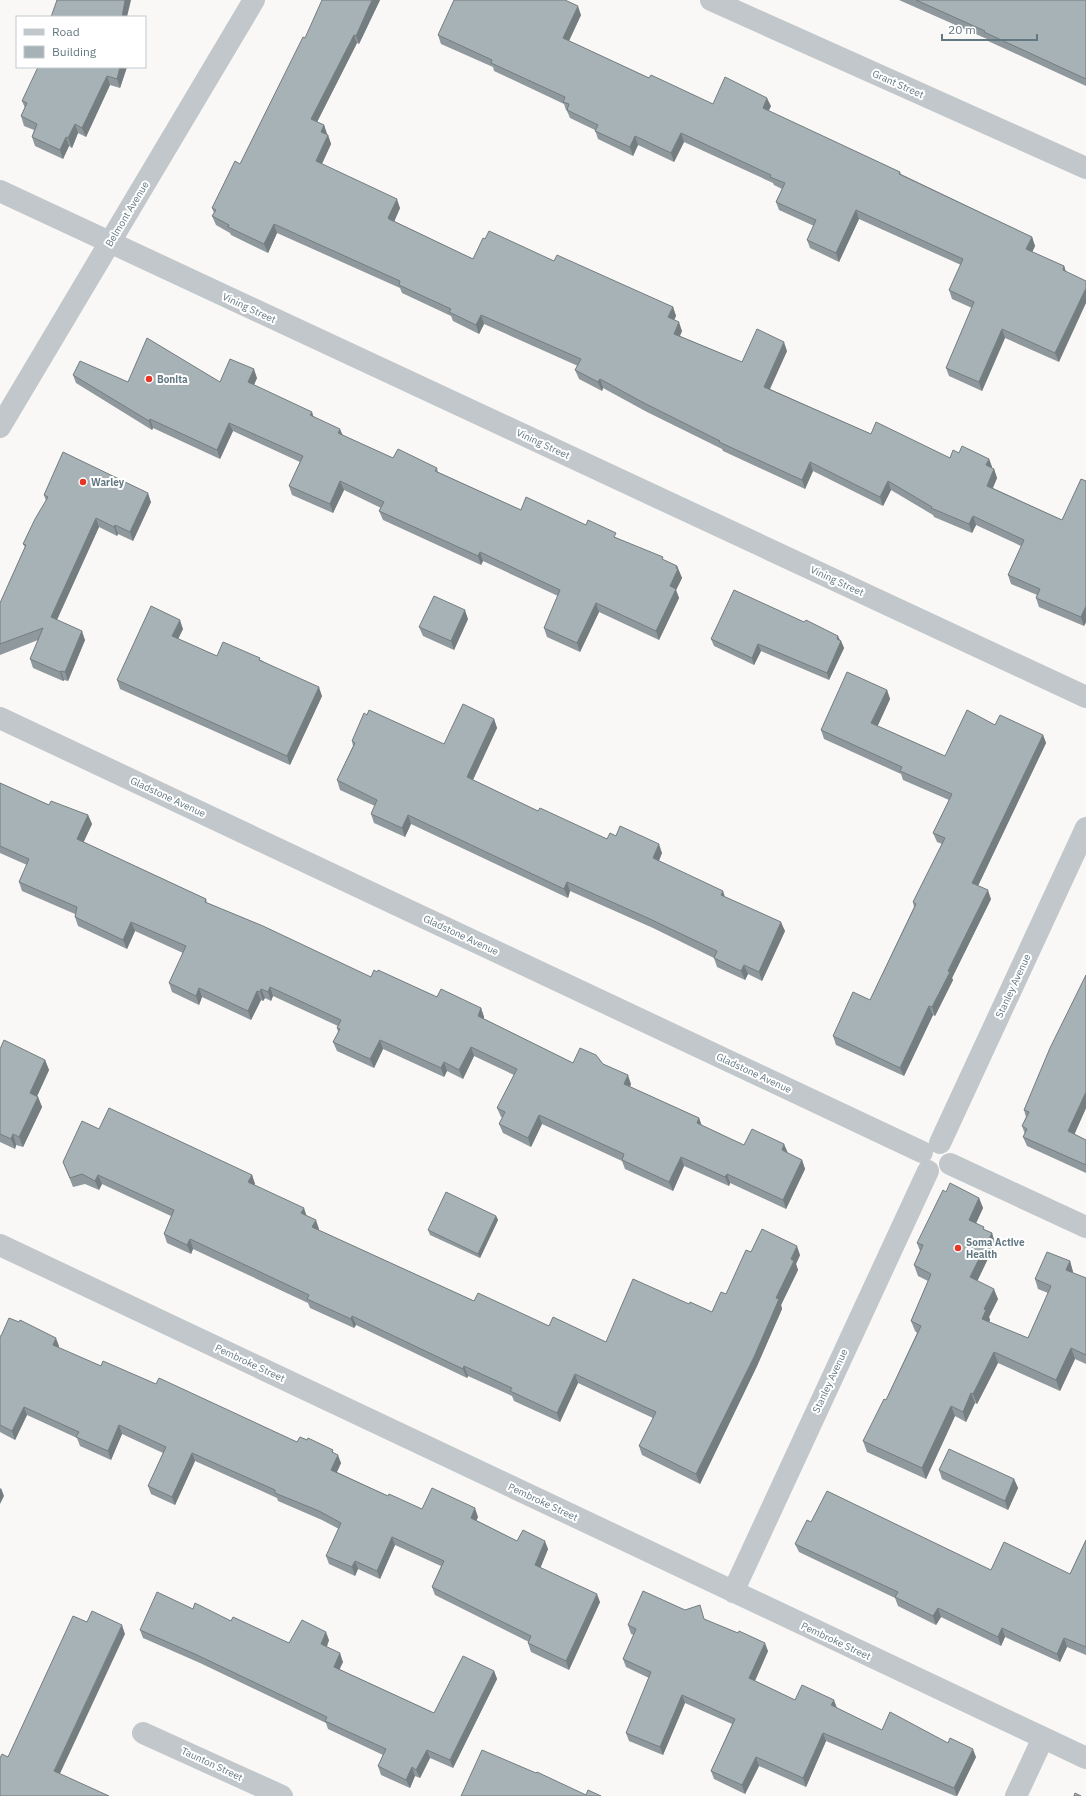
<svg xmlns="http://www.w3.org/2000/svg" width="1086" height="1796" font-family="'IBM Plex Sans',sans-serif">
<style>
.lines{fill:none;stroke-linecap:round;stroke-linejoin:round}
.minor{stroke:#c1c7ca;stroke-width:22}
.wall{fill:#8f999d}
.shaded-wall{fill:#747d7f}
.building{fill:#a6b2b6;stroke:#747d7f}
.poi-dot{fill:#e83626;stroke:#fff;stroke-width:1.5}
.labels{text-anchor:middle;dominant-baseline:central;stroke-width:4;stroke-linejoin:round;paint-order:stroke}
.street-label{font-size:10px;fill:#637982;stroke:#fff}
.poi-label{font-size:10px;font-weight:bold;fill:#637982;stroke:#fff;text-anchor:start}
</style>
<rect width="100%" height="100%" fill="#f9f8f6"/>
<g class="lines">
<path class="minor" d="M 711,0 L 1086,168
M 0,191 L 1086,697
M 0,427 L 254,0
M 0,718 L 922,1152
M 940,1143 L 1086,828
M 950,1164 L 1086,1227
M 0,1245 L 1086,1758
M 733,1592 L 928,1171
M 143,1733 L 282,1796
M 1016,1796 L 1043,1738"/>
</g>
<path class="wall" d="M 380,0 L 359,44 L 357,43 L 317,122 L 324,125 L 327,134 L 327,135 L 328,135 L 331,144 L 322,164 L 400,208 L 394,221 L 473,259 L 485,239 L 554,261 L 673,307 L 676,316 L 674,320 L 682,331 L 680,336 L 742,362 L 787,351 L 770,389 L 871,434 L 950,458 L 959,453 L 989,459 L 992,467 L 992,468 L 994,469 L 997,478 L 993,488 L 1062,520 L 1086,481 L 1086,622 L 1084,626 L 1039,607 L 1036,598 L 1037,595 L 1011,584 L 1008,575 L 1021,546 L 976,525 L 972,533 L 934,517 L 933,515 L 891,490 L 883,506 L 813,471 L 805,489 L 723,451 L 722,449 L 647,412 L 603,388 L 602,391 L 579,379 L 575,370 L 578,366 L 484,324 L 479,334 L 453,321 L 451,316 L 402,293 L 400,288 L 277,233 L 268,253 L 231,235 L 230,233 L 216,225 L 212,216 L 214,213 L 212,208 L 240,164 L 305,38 Z
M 899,0 L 1086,0 L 1086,86 L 988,41 L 987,39 Z
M 581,15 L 569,41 L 649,78 L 713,104 L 771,106 L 768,111 L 900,172 L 901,174 L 1032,237 L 1035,246 L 1032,252 L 1064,266 L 1066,272 L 1059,362 L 1005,338 L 982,391 L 949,376 L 946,368 L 972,308 L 952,299 L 949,290 L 961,265 L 859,219 L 839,262 L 810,248 L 807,240 L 814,226 L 779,210 L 776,202 L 782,189 L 774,185 L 773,183 L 684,142 L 674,162 L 638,145 L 633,156 L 598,139 L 595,130 L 570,118 L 567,111 L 566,110 L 564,104 L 494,71 L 493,67 L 441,44 L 438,35 Z
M 127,67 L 120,88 L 110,85 L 86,137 L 78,133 L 72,148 L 69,146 L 63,159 L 35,146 L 32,137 L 34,130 L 24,126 L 21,116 L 25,108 L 22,101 Z
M 73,375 L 128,382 L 220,382 L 257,378 L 254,385 L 314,417 L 342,435 L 393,458 L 437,468 L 438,472 L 521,510 L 586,525 L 617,538 L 677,566 L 682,578 L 676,590 L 679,598 L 659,640 L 599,612 L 580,652 L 547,637 L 544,628 L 558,596 L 483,561 L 481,565 L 383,520 L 379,511 L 381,508 L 344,490 L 333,513 L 292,495 L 289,486 L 300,462 L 233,431 L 220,459 L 153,428 L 152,430 L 76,383 Z
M 44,495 L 151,502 L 133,541 L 118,534 L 117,536 L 99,527 L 57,620 L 85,640 L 68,681 L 64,680 L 63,681 L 33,668 L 30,659 L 38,640 L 0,655 L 0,603 L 25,547 L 23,544 L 46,501 Z
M 468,619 L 454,650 L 423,636 L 419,627 Z
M 183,629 L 178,639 L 217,656 L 261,660 L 322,696 L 290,765 L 120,689 L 117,680 Z
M 711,639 L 840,640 L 841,641 L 844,648 L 829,680 L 761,651 L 754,665 L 714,646 Z
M 887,690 L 890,699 L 877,726 L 945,756 L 995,725 L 1043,735 L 1046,743 L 978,886 L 991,899 L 952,978 L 953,980 L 935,1016 L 933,1015 L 904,1076 L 836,1045 L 833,1036 L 870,1000 L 914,907 L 913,902 L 942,844 L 937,842 L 933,833 L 949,800 L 903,780 L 901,774 L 824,739 L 821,730 Z
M 494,719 L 497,728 L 473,780 L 538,811 L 607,839 L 616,836 L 662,853 L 659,861 L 725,897 L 785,931 L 762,981 L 748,974 L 745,980 L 717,967 L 714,958 L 653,928 L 570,891 L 568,898 L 411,824 L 405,837 L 374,823 L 371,814 L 375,806 L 340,790 L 337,780 L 353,746 L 352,741 L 444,744 Z
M 0,783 L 49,805 L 88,815 L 92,824 L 83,842 L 206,899 L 207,903 L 371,977 L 437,997 L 481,1008 L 484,1017 L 484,1019 L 573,1063 L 603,1064 L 631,1084 L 630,1087 L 699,1118 L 702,1126 L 744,1145 L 787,1153 L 802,1160 L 805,1169 L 786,1209 L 730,1183 L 729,1186 L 684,1166 L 673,1191 L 625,1169 L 622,1161 L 542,1124 L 531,1147 L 503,1133 L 499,1124 L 503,1117 L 501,1117 L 497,1108 L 514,1075 L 474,1056 L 463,1079 L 447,1071 L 444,1077 L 383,1049 L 374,1068 L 337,1051 L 333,1042 L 338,1032 L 337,1028 L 338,1026 L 273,996 L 271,1001 L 265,998 L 263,1001 L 261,1000 L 251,1020 L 202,997 L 199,1005 L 172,992 L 169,983 L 183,953 L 135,931 L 127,949 L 78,926 L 75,917 L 75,914 L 22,891 L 19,882 L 27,865 L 0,853 Z
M 1086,975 L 1086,1108 L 1074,1134 L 1086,1140 L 1086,1173 L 1027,1146 L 1023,1137 L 1025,1134 L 1022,1126 L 1026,1117 L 1024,1110 Z
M 0,1049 L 45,1060 L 49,1070 L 37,1096 L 38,1097 L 42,1107 L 23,1147 L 16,1145 L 15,1149 L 0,1142 Z
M 99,1129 L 252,1175 L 255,1184 L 254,1185 L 306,1215 L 319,1229 L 318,1230 L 474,1301 L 549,1326 L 606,1342 L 689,1304 L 712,1312 L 726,1294 L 751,1252 L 800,1255 L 796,1264 L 798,1270 L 781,1305 L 782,1309 L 757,1366 L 700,1484 L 642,1455 L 639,1446 L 653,1418 L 578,1383 L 560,1422 L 514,1401 L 512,1396 L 468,1376 L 467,1378 L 356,1325 L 354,1328 L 310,1308 L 308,1303 L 193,1249 L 191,1254 L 167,1243 L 164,1234 L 171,1216 L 102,1184 L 99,1190 L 85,1184 L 73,1187 L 63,1162 Z
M 946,1192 L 979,1198 L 983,1208 L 976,1223 L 985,1230 L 992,1233 L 995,1244 L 977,1281 L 998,1299 L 989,1317 L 990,1320 L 989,1322 L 1028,1338 L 1048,1293 L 1038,1289 L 1035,1279 L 1070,1261 L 1073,1272 L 1073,1273 L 1086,1278 L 1086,1364 L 1075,1359 L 1060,1391 L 998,1363 L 977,1404 L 975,1403 L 966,1422 L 955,1416 L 926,1479 L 867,1452 L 863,1441 L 886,1400 L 917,1333 L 915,1331 L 911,1321 L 928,1281 L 918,1276 L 914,1265 L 920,1251 L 917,1243 Z
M 496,1216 L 498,1220 L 480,1258 L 430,1235 L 428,1230 Z
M 0,1336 L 59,1346 L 58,1348 L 101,1366 L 156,1384 L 297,1442 L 333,1450 L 333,1453 L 341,1463 L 337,1472 L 388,1496 L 422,1509 L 478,1517 L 476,1520 L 517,1541 L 548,1549 L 540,1568 L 600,1602 L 569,1670 L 531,1652 L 528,1643 L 529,1642 L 435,1595 L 432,1587 L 441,1566 L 395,1545 L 380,1579 L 358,1569 L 355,1576 L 329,1564 L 326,1556 L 339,1529 L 322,1520 L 278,1501 L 277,1498 L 195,1461 L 175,1505 L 151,1494 L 148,1486 L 163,1453 L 122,1434 L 111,1460 L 80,1446 L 77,1438 L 27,1415 L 15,1440 L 0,1432 Z
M 939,1470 L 1014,1479 L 1018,1488 L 1008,1510 L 942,1479 Z
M 811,1522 L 991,1570 L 1070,1574 L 1086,1540 L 1086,1655 L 1067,1647 L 1060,1662 L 1005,1637 L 1001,1646 L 941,1617 L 936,1625 L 898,1606 L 895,1598 L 799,1552 L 795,1544 Z
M 193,1609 L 231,1621 L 289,1643 L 329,1640 L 327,1647 L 343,1662 L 339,1669 L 434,1713 L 494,1671 L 497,1679 L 453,1768 L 430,1758 L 420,1778 L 415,1776 L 410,1788 L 381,1775 L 378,1766 L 383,1755 L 328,1729 L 326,1723 L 200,1663 L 143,1638 L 140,1630 Z
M 704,1619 L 768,1651 L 755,1681 L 795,1700 L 837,1708 L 882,1730 L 976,1757 L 957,1796 L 955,1796 L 826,1741 L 806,1787 L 759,1766 L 745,1794 L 714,1779 L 711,1771 L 732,1724 L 685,1703 L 663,1755 L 629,1741 L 626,1733 L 649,1678 L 626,1667 L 623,1659 L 634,1635 L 631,1634 L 628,1625 Z"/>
<path class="shaded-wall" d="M 125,0 L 131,0 L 127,17 L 122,17 Z
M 372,0 L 380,0 L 359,44 L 356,36 Z
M 578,6 L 581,15 L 566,47 L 563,38 Z
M 354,35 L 357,43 L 314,128 L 311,119 Z
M 120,67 L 127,67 L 120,88 L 117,79 Z
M 107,76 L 110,85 L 86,137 L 82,128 Z
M 767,98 L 771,106 L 766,117 L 763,108 Z
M 75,124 L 78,133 L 72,148 L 68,138 Z
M 324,125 L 327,134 L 324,141 L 321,132 Z
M 681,133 L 684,142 L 674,162 L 671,153 Z
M 328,135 L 331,144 L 319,170 L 316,161 Z
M 635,136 L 638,145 L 633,156 L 630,147 Z
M 66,137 L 69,146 L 63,159 L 60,150 Z
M 397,199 L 400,208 L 392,227 L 388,218 Z
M 856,210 L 859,219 L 839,262 L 836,253 Z
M 274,224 L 277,233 L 268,253 L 264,244 Z
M 1032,237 L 1035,246 L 1030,257 L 1026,249 Z
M 1064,266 L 1067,275 L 1063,270 Z
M 1086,288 L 1086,303 L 1059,362 L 1055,353 Z
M 673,307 L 676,316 L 671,326 L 668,317 Z
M 481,315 L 484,324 L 479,334 L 476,325 Z
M 679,322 L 682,331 L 677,342 L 674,334 Z
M 1002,329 L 1005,338 L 982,391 L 979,382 Z
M 784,342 L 787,351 L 767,395 L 764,387 Z
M 254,369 L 257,378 L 251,391 L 248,382 Z
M 600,379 L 603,388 L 602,391 L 598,382 Z
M 312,412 L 315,421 L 310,415 Z
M 150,419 L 153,428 L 152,430 L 149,421 Z
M 229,423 L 233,431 L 220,459 L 217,450 Z
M 340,429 L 344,438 L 338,433 Z
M 989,459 L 992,467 L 989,474 L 986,465 Z
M 810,462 L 813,471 L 805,489 L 802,480 Z
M 994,469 L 997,478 L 990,494 L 987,486 Z
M 340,481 L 344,490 L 333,513 L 330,504 Z
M 888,481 L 891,490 L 883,506 L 880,497 Z
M 148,493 L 151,502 L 133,541 L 130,532 Z
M 973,516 L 976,525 L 972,533 L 969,524 Z
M 96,518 L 99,527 L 54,626 L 51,617 Z
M 115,525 L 118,534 L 117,536 L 114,527 Z
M 480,552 L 483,561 L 481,565 L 478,556 Z
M 677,566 L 682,578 L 676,590 L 679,598 L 659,640 L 656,631 Z
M 596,603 L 599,612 L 580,652 L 577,643 Z
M 1086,606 L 1086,622 L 1084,626 L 1081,617 Z
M 465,610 L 468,619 L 454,650 L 451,641 Z
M 180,620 L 183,629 L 175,645 L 172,636 Z
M 82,631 L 85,640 L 68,681 L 65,672 Z
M 838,636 L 841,642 L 841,641 L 844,648 L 829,680 L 827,673 L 837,639 Z
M 758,644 L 761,651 L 754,665 L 752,658 Z
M 61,671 L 64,680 L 63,681 L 60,672 Z
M 319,687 L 322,696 L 290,765 L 287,756 Z
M 887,690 L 890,699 L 875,732 L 871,723 Z
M 494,719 L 497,728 L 470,786 L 467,777 Z
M 1043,735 L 1046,743 L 975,892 L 972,883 Z
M 88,815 L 92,824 L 81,848 L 77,839 Z
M 408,815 L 411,824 L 405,837 L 402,828 Z
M 659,844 L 662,853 L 656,867 L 653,858 Z
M 567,882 L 570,891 L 568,898 L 564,889 Z
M 988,890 L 991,899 L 952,978 L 953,980 L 935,1016 L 932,1007 L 948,971 Z
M 723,891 L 726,900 L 721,895 Z
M 131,922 L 135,931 L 127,949 L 123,940 Z
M 781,922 L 785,931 L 762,981 L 759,972 Z
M 744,965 L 748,974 L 745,980 L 741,971 Z
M 270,987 L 273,996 L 271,1001 L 268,992 Z
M 199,988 L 202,997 L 199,1005 L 196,996 Z
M 261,989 L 265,998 L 263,1001 L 260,992 Z
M 257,991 L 261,1000 L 251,1020 L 248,1011 Z
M 929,1006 L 933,1015 L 904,1076 L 900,1068 Z
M 481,1008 L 484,1017 L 481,1025 L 478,1016 Z
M 380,1040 L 383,1049 L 374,1068 L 370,1059 Z
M 471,1047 L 474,1056 L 463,1079 L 459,1070 Z
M 45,1060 L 49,1070 L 34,1103 L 30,1093 Z
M 444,1062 L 447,1071 L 444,1077 L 441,1068 Z
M 628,1075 L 631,1084 L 627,1093 L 624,1084 Z
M 1086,1092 L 1086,1108 L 1072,1140 L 1068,1131 Z
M 38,1097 L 42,1107 L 23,1147 L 19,1137 Z
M 539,1115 L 542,1124 L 531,1147 L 528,1138 Z
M 699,1118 L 702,1127 L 697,1123 Z
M 13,1134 L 16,1145 L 15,1149 L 11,1139 Z
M 784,1144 L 788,1153 L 782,1150 Z
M 681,1157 L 684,1166 L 673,1191 L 669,1182 Z
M 802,1160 L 805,1169 L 786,1209 L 783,1200 Z
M 727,1174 L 730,1183 L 729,1186 L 725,1177 Z
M 98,1175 L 102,1184 L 99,1190 L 95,1181 Z
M 252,1175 L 255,1184 L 251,1192 L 248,1182 Z
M 979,1198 L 983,1208 L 973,1230 L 969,1220 Z
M 304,1208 L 307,1217 L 301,1213 Z
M 496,1216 L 498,1220 L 480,1258 L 478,1254 Z
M 316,1220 L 319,1229 L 316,1237 L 312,1227 Z
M 992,1233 L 995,1244 L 974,1288 L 970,1277 Z
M 190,1239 L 193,1249 L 191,1254 L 187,1245 Z
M 797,1246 L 800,1255 L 796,1264 L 798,1270 L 781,1305 L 782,1309 L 757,1366 L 700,1484 L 696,1474 L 776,1298 L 791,1259 Z
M 1070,1261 L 1073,1272 L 1070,1280 L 1066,1270 Z
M 994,1289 L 998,1299 L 989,1317 L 990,1320 L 986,1329 L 982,1319 L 984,1309 Z
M 352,1316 L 356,1325 L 354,1328 L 351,1319 Z
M 56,1338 L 59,1346 L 56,1354 L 53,1345 Z
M 1071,1348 L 1075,1359 L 1060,1391 L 1056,1380 Z
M 994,1352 L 998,1363 L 977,1404 L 973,1394 Z
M 464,1366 L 468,1376 L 467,1378 L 463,1369 Z
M 575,1374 L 578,1383 L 560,1422 L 557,1413 Z
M 971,1393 L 975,1403 L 966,1422 L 963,1412 Z
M 951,1406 L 955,1416 L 926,1479 L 922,1468 Z
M 24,1407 L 27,1415 L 15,1440 L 12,1431 Z
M 119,1425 L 122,1434 L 111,1460 L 108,1451 Z
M 192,1453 L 195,1461 L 175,1505 L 172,1497 Z
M 338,1455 L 341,1463 L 334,1478 L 331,1470 Z
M 1014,1479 L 1018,1488 L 1008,1510 L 1005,1501 Z
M 1,1488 L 4,1496 L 0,1504 L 0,1489 Z
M 475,1508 L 478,1517 L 474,1526 L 471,1518 Z
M 392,1537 L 395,1545 L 380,1579 L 377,1571 Z
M 545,1541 L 548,1549 L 538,1574 L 535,1565 Z
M 355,1561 L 358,1569 L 355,1576 L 352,1567 Z
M 597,1594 L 600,1602 L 569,1670 L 566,1661 Z
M 938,1608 L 941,1617 L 936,1625 L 933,1616 Z
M 122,1625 L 125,1634 L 57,1780 L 54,1771 Z
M 1002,1628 L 1005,1637 L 1001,1646 L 998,1637 Z
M 326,1632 L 329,1640 L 324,1652 L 321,1644 Z
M 1064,1638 L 1067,1647 L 1060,1662 L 1057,1654 Z
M 765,1643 L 768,1651 L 752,1687 L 749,1678 Z
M 340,1653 L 343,1662 L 337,1675 L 334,1667 Z
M 494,1671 L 497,1679 L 453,1768 L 450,1760 Z
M 682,1695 L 685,1703 L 663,1755 L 660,1747 Z
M 834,1700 L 837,1708 L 831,1705 Z
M 823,1733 L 826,1741 L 806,1787 L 803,1778 Z
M 973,1749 L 976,1757 L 957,1796 L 954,1788 Z
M 427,1750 L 430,1758 L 420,1778 L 416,1770 Z
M 756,1757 L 759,1766 L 745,1794 L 742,1785 Z
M 412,1767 L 415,1776 L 410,1788 L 406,1780 Z"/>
<path class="building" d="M 57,0 L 125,0 L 122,17 L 51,17 Z
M 322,0 L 372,0 L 356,36 L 354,35 L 311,119 L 324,125 L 321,132 L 328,135 L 316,161 L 397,199 L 388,218 L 389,219 L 473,259 L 483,238 L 485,239 L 489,231 L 554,261 L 557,255 L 673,307 L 668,317 L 679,322 L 674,334 L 742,362 L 757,329 L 784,342 L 764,387 L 871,434 L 876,422 L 950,458 L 953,450 L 959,453 L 962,446 L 989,459 L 986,465 L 994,469 L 987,486 L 1062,520 L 1081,479 L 1086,481 L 1086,606 L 1081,617 L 1036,598 L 1040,589 L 1008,575 L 1024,540 L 973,516 L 969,524 L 931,508 L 932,507 L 888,481 L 880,497 L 810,462 L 802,480 L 719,442 L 720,441 L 644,403 L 600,379 L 598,382 L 575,370 L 581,359 L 481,315 L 476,325 L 449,312 L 451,309 L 399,285 L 400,281 L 274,224 L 264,244 L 228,227 L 229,225 L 212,216 L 216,210 L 212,208 L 235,161 L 240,164 L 303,37 L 305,38 Z
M 454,0 L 565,0 L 578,6 L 563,38 L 649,78 L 651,75 L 713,104 L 725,77 L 767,98 L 763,108 L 900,172 L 899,174 L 1032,237 L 1026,249 L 1064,266 L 1063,270 L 1086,281 L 1086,288 L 1055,353 L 1002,329 L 979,382 L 946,368 L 974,302 L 949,290 L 963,259 L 856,210 L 836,253 L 807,240 L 816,220 L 776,202 L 785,183 L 770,177 L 771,175 L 681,133 L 671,153 L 635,136 L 630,147 L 595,131 L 598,125 L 567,110 L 569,104 L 563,102 L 565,97 L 491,63 L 492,60 L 438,35 Z
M 916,0 L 1086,0 L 1086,79 L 984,32 L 985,31 Z
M 38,67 L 120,67 L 117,79 L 107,76 L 82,128 L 75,124 L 68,138 L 66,137 L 60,150 L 32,137 L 37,124 L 21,116 L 27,103 L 22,101 Z
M 147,338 L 220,382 L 230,359 L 254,369 L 248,382 L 312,412 L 310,415 L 340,429 L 338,433 L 393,458 L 398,449 L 437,468 L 435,471 L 521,510 L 526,497 L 586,525 L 588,520 L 616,533 L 614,537 L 663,557 L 662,559 L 677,566 L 676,568 L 678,569 L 670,586 L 676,589 L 656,631 L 596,603 L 577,643 L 544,628 L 560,590 L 480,552 L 478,556 L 379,511 L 384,502 L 340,481 L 330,504 L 289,486 L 303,456 L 229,423 L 217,450 L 150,419 L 149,421 L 73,375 L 80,361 L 128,382 Z
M 63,452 L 148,493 L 130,532 L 115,525 L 114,527 L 96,518 L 51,617 L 82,631 L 65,672 L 61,671 L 60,672 L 30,659 L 43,628 L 0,644 L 0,603 L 26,545 L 23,544 L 35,519 L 48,497 L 44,495 Z
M 734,590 L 804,622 L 806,620 L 838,636 L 837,639 L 841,641 L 827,673 L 758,644 L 752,658 L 711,639 Z
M 434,596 L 465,610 L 451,641 L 419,627 Z
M 151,606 L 180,620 L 172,636 L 217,656 L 223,642 L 260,658 L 259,660 L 319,687 L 287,756 L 117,680 Z
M 847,672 L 887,690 L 871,723 L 945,756 L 967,710 L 995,725 L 1000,715 L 1043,735 L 972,883 L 988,890 L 948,971 L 950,972 L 932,1007 L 929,1006 L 900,1068 L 833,1036 L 853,992 L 870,1000 L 916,904 L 913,902 L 945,838 L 933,833 L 952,794 L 900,771 L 902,767 L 821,730 Z
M 463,704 L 494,719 L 467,777 L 538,811 L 540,808 L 607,839 L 610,833 L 616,836 L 620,826 L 659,844 L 653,858 L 723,891 L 721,895 L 781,922 L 759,972 L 744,965 L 741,971 L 714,958 L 717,951 L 650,919 L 567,882 L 564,889 L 408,815 L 402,828 L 371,814 L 377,800 L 337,780 L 355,743 L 352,741 L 364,713 L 367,715 L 369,710 L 444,744 Z
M 0,783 L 49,805 L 51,801 L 88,815 L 77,839 L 206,899 L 205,902 L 263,926 L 371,977 L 374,970 L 377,972 L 378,970 L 437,997 L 441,989 L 481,1008 L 478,1016 L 573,1063 L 580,1048 L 596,1055 L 603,1064 L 628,1075 L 624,1084 L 699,1118 L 697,1123 L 744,1145 L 752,1129 L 784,1144 L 782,1150 L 802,1160 L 783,1200 L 727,1174 L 725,1177 L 681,1157 L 669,1182 L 622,1160 L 624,1154 L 539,1115 L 528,1138 L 499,1124 L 505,1112 L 497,1108 L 517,1069 L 471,1047 L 459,1070 L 444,1062 L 441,1068 L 380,1040 L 370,1059 L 333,1042 L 340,1029 L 337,1028 L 341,1020 L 270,987 L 268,992 L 261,989 L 260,992 L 257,991 L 248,1011 L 199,988 L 196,996 L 169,983 L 186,946 L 131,922 L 123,940 L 75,917 L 77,907 L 19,882 L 29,859 L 0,846 Z
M 1086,975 L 1086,1092 L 1068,1131 L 1086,1140 L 1086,1165 L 1023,1137 L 1027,1129 L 1022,1126 L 1029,1112 L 1024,1110 L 1050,1048 Z
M 4,1040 L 45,1060 L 30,1093 L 38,1097 L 19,1137 L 13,1134 L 11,1139 L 0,1134 L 0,1049 Z
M 109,1108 L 252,1175 L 248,1182 L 304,1208 L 301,1213 L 316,1220 L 312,1227 L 474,1301 L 478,1293 L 549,1326 L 553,1317 L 606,1342 L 633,1279 L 689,1304 L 690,1302 L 712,1312 L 721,1292 L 726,1294 L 746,1250 L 751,1252 L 762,1229 L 797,1246 L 791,1259 L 794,1261 L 776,1298 L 779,1299 L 754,1357 L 696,1474 L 639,1446 L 656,1412 L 575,1374 L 557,1413 L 510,1391 L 512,1388 L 464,1366 L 463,1369 L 352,1316 L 351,1319 L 307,1299 L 309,1295 L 190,1239 L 187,1245 L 164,1234 L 174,1210 L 98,1175 L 95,1181 L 82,1174 L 70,1178 L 63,1162 L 82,1121 L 99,1129 Z
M 950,1183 L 979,1198 L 969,1220 L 984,1227 L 983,1229 L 992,1233 L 970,1277 L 994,1289 L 984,1309 L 986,1310 L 982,1319 L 1028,1338 L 1051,1286 L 1035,1279 L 1047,1252 L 1070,1261 L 1066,1270 L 1086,1278 L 1086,1355 L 1071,1348 L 1056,1380 L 994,1352 L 973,1394 L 971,1393 L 963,1412 L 951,1406 L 922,1468 L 863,1441 L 884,1399 L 886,1400 L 921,1326 L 911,1321 L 931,1274 L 914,1265 L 923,1245 L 917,1243 L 943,1190 L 946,1192 Z
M 446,1192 L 496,1216 L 478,1254 L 428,1230 Z
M 9,1318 L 19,1322 L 20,1320 L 56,1338 L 53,1345 L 101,1366 L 103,1361 L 156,1384 L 159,1378 L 297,1442 L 300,1437 L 307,1440 L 308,1438 L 333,1450 L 332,1452 L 338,1455 L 331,1470 L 388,1496 L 389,1494 L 422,1509 L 432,1488 L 475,1508 L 471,1518 L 517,1541 L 523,1530 L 545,1541 L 535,1565 L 597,1594 L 566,1661 L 528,1643 L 531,1636 L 432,1587 L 444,1561 L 392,1537 L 377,1571 L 355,1561 L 352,1567 L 326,1556 L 341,1523 L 319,1511 L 275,1493 L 275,1490 L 192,1453 L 172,1497 L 148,1486 L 166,1447 L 119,1425 L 108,1451 L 76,1437 L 79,1432 L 24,1407 L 12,1431 L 0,1425 L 0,1336 L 1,1336 Z
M 949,1449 L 1014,1479 L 1005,1501 L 939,1470 Z
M 827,1491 L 991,1570 L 1004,1542 L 1070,1574 L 1086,1540 L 1086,1647 L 1064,1638 L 1057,1654 L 1002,1628 L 998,1637 L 938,1608 L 933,1616 L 895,1597 L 898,1592 L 795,1544 L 807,1520 L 811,1522 Z
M 643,1591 L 685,1610 L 700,1605 L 704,1619 L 738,1633 L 739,1631 L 765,1643 L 749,1678 L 795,1700 L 802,1685 L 834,1700 L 831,1705 L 882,1730 L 890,1712 L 948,1743 L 950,1738 L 973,1749 L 954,1788 L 823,1733 L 803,1778 L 756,1757 L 742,1785 L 711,1771 L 735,1719 L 682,1695 L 660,1747 L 626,1733 L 651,1672 L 623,1659 L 636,1629 L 628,1625 Z
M 157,1592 L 193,1609 L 195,1603 L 231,1621 L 233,1617 L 289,1643 L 302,1620 L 326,1632 L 321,1644 L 340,1653 L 334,1667 L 434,1713 L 463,1656 L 494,1671 L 450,1760 L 427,1750 L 416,1770 L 412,1767 L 406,1780 L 378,1766 L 386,1749 L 325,1721 L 327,1717 L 197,1655 L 140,1630 Z
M 92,1611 L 122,1625 L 54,1771 L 109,1796 L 0,1796 L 0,1758 L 2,1754 L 8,1757 L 73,1616 L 87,1622 Z
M 482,1750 L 536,1773 L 537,1772 L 586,1795 L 588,1790 L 601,1796 L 461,1796 Z
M 1075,1793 L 1081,1796 L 1074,1796 Z"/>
<g class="poi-dot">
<circle cx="149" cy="379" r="4"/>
<circle cx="83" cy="482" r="4"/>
<circle cx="958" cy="1248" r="4"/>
</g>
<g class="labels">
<g class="street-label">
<text transform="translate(898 84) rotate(24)">Grant Street</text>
<text transform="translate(127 214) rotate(-59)">Belmont Avenue</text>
<text transform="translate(249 308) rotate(25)">Vining Street</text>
<text transform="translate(543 444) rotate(25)">Vining Street</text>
<text transform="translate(837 581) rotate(25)">Vining Street</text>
<text transform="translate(168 797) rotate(25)">Gladstone Avenue</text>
<text transform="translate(461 935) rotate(25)">Gladstone Avenue</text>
<text transform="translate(1013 986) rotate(-65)">Stanley Avenue</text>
<text transform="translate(754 1073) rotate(25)">Gladstone Avenue</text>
<text transform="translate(250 1363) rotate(25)">Pembroke Street</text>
<text transform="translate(830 1381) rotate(-65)">Stanley Avenue</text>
<text transform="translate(543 1502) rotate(25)">Pembroke Street</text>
<text transform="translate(836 1641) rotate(25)">Pembroke Street</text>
<text transform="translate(212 1764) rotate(25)">Taunton Street</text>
</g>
<g class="poi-label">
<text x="157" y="379">Bonita</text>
<text x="91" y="482">Warley</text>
<text x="966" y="1242">Soma Active<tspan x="966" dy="12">Health</tspan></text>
</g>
</g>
<rect x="16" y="16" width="130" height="52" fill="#ffffff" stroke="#c1c9cd"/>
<rect x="24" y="29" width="20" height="6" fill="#c1c7ca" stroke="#c1c9cd"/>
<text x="52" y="36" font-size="12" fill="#637982">Road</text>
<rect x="24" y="46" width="20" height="12" fill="#a6b2b6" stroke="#c1c9cd"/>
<text x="52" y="56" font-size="12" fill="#637982">Building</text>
<path d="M942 34v6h95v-6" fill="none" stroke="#637982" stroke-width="2"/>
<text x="948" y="34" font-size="12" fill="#637982" stroke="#ffffff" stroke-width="3" paint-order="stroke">20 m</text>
</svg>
